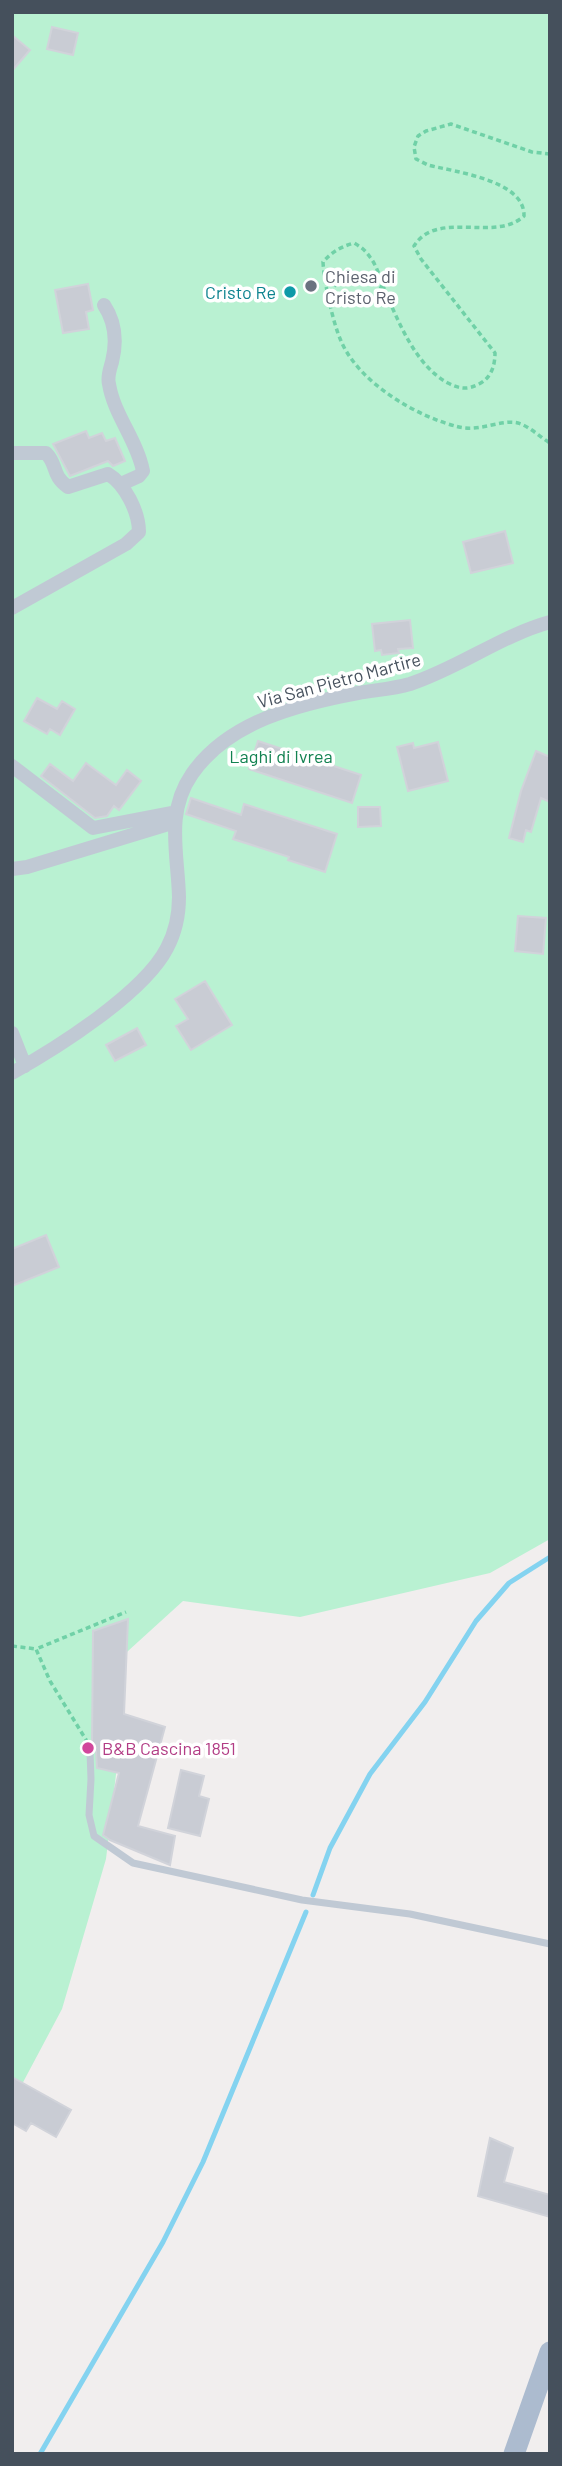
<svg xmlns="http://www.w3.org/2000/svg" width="562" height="2466" font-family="Barlow,sans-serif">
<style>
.green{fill:#b9f1d2}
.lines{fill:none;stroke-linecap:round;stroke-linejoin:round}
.stream{stroke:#84d3f0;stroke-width:5}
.building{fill:#c9ccd4;stroke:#d1d3da;stroke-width:2}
.path{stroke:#70d1a7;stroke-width:3.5;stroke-dasharray:5 3.5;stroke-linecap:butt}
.service{stroke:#c0c9d4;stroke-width:7}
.minor{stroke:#c0c9d4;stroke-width:14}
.primary{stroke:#acbbcf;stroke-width:21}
.worship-dot{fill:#6b7280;stroke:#fff;stroke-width:2.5}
.culture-dot{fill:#0f9aa8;stroke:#fff;stroke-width:2.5}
.hotel-dot{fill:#d1479c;stroke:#fff;stroke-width:2.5}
.labels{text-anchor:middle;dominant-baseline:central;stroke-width:7;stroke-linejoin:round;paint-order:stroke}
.worship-label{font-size:18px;fill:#5b616d;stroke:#fff;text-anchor:start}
.culture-label{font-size:18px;fill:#0d838f;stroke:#fff;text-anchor:end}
.street-label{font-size:18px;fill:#45505c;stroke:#fff}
.park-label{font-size:18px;fill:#128251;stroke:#fff}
.hotel-label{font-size:18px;fill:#b23c85;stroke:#fff;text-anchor:start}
</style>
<rect width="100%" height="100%" fill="#f1eeee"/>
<path class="green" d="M 12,12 L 550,12 L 550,1539 L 490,1573 L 300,1617 L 183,1601 L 117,1661 L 119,1749 L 106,1859 L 62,2009 L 12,2103 Z"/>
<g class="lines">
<path class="stream" d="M 313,1895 L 330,1848 L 370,1774 L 425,1702 L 476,1621 L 509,1583 L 550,1557
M 40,2454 L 163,2242 L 203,2162 L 306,1912"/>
</g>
<path class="building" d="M 52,27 L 78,33 L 73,55 L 47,49 Z
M 12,35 L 30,50 L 12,71 Z
M 88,284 L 93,310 L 86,312 L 89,329 L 63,333 L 55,290 Z
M 86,431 L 89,438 L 102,433 L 106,441 L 115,438 L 125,461 L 113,466 L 108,461 L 70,476 L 53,444 Z
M 505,531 L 513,563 L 471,573 L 463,542 Z
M 410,620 L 413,648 L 398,649 L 399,653 L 382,655 L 381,650 L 375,651 L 372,624 Z
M 37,698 L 57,709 L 62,701 L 75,709 L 60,735 L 50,729 L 47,734 L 24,721 Z
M 258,741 L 361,775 L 352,803 L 249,769 Z
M 438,742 L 448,781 L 408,791 L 397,747 L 413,743 L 414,748 Z
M 536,751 L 550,757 L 550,802 L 541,798 L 531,832 L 526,830 L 523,842 L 509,838 L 521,791 Z
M 86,763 L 116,785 L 127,770 L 141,781 L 119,810 L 114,806 L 107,816 L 95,818 L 41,776 L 50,764 L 73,781 Z
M 191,798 L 241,815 L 244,804 L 337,834 L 325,872 L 288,860 L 289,857 L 233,839 L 236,831 L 186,814 Z
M 358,807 L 380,807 L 381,826 L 358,827 Z
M 518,916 L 546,918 L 543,954 L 515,951 Z
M 205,981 L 232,1025 L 191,1050 L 176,1026 L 188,1019 L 175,999 Z
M 137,1028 L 146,1045 L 115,1061 L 106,1045 Z
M 46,1235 L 59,1267 L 12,1286 L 12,1249 Z
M 128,1619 L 124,1714 L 165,1727 L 138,1826 L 175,1836 L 170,1865 L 110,1840 L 103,1835 L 119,1773 L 97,1768 L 96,1751 L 92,1746 L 93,1631 Z
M 181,1770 L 204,1776 L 199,1796 L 209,1799 L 200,1836 L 168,1828 Z
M 12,2077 L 71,2110 L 56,2137 L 31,2123 L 26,2131 L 12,2123 Z
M 490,2138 L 513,2148 L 504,2182 L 550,2195 L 550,2217 L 478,2196 Z"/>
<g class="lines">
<path class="path" d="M 550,154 L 532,152 L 451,124 L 426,131 L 418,136 L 414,147 L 416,159 L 428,165 C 455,172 525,180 524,216 C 495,243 437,209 414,246 L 421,259 L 495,353 C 495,366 491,378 479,384 C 468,390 459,389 448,383 C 416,366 399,323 385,291 C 381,280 377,266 370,257 C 365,250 361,247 354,243 C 340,247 332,252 323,262 C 324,282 333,323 341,341 C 359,383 417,417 459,427 C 480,432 501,419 518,423 C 529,426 540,437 550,443
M 329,293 L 341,278 C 358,276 368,280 383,288
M 12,1646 L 36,1649
M 88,1743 L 50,1681 L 36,1649 L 126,1612"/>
<path class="service" d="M 90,1752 L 91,1779 L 89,1815 L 94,1836 L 133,1863 L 302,1900 L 410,1914 L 550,1944"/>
<path class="minor" d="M 104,305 C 116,323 117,342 112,362 C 110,369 107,377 109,384 C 114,415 137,440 143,471 L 139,476 L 121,484
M 12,453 L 46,453 C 58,465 51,475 68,487 L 108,474 C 125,484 139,512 139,532 L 126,544 L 12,608
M 12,766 L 93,828 L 176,812
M 12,869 L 27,867 L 175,822
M 12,1033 L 25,1066
M 12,1073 C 57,1048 144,993 167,948 C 175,933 179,915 179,897 C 178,854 165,813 192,774 C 228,722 298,704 358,693 C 375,690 393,689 410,684 C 459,668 500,636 550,622"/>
<path class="primary" d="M 514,2454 L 550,2352"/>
</g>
<circle class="worship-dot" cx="311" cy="286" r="7"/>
<circle class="culture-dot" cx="290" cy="292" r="7"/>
<circle class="hotel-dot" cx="88" cy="1748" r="7"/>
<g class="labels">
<g class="worship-label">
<text x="325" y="276">Chiesa di<tspan x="325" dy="21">Cristo Re</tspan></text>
</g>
<g class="culture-label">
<text x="276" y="292">Cristo Re</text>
</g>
<g class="street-label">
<text transform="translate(339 680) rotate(-15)">Via San Pietro Martire</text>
</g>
<g class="park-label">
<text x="281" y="756">Laghi di Ivrea</text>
</g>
<g class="hotel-label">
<text x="102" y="1748">B&amp;B Cascina 1851</text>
</g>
</g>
<rect width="562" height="2466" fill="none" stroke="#45505c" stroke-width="28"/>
</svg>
